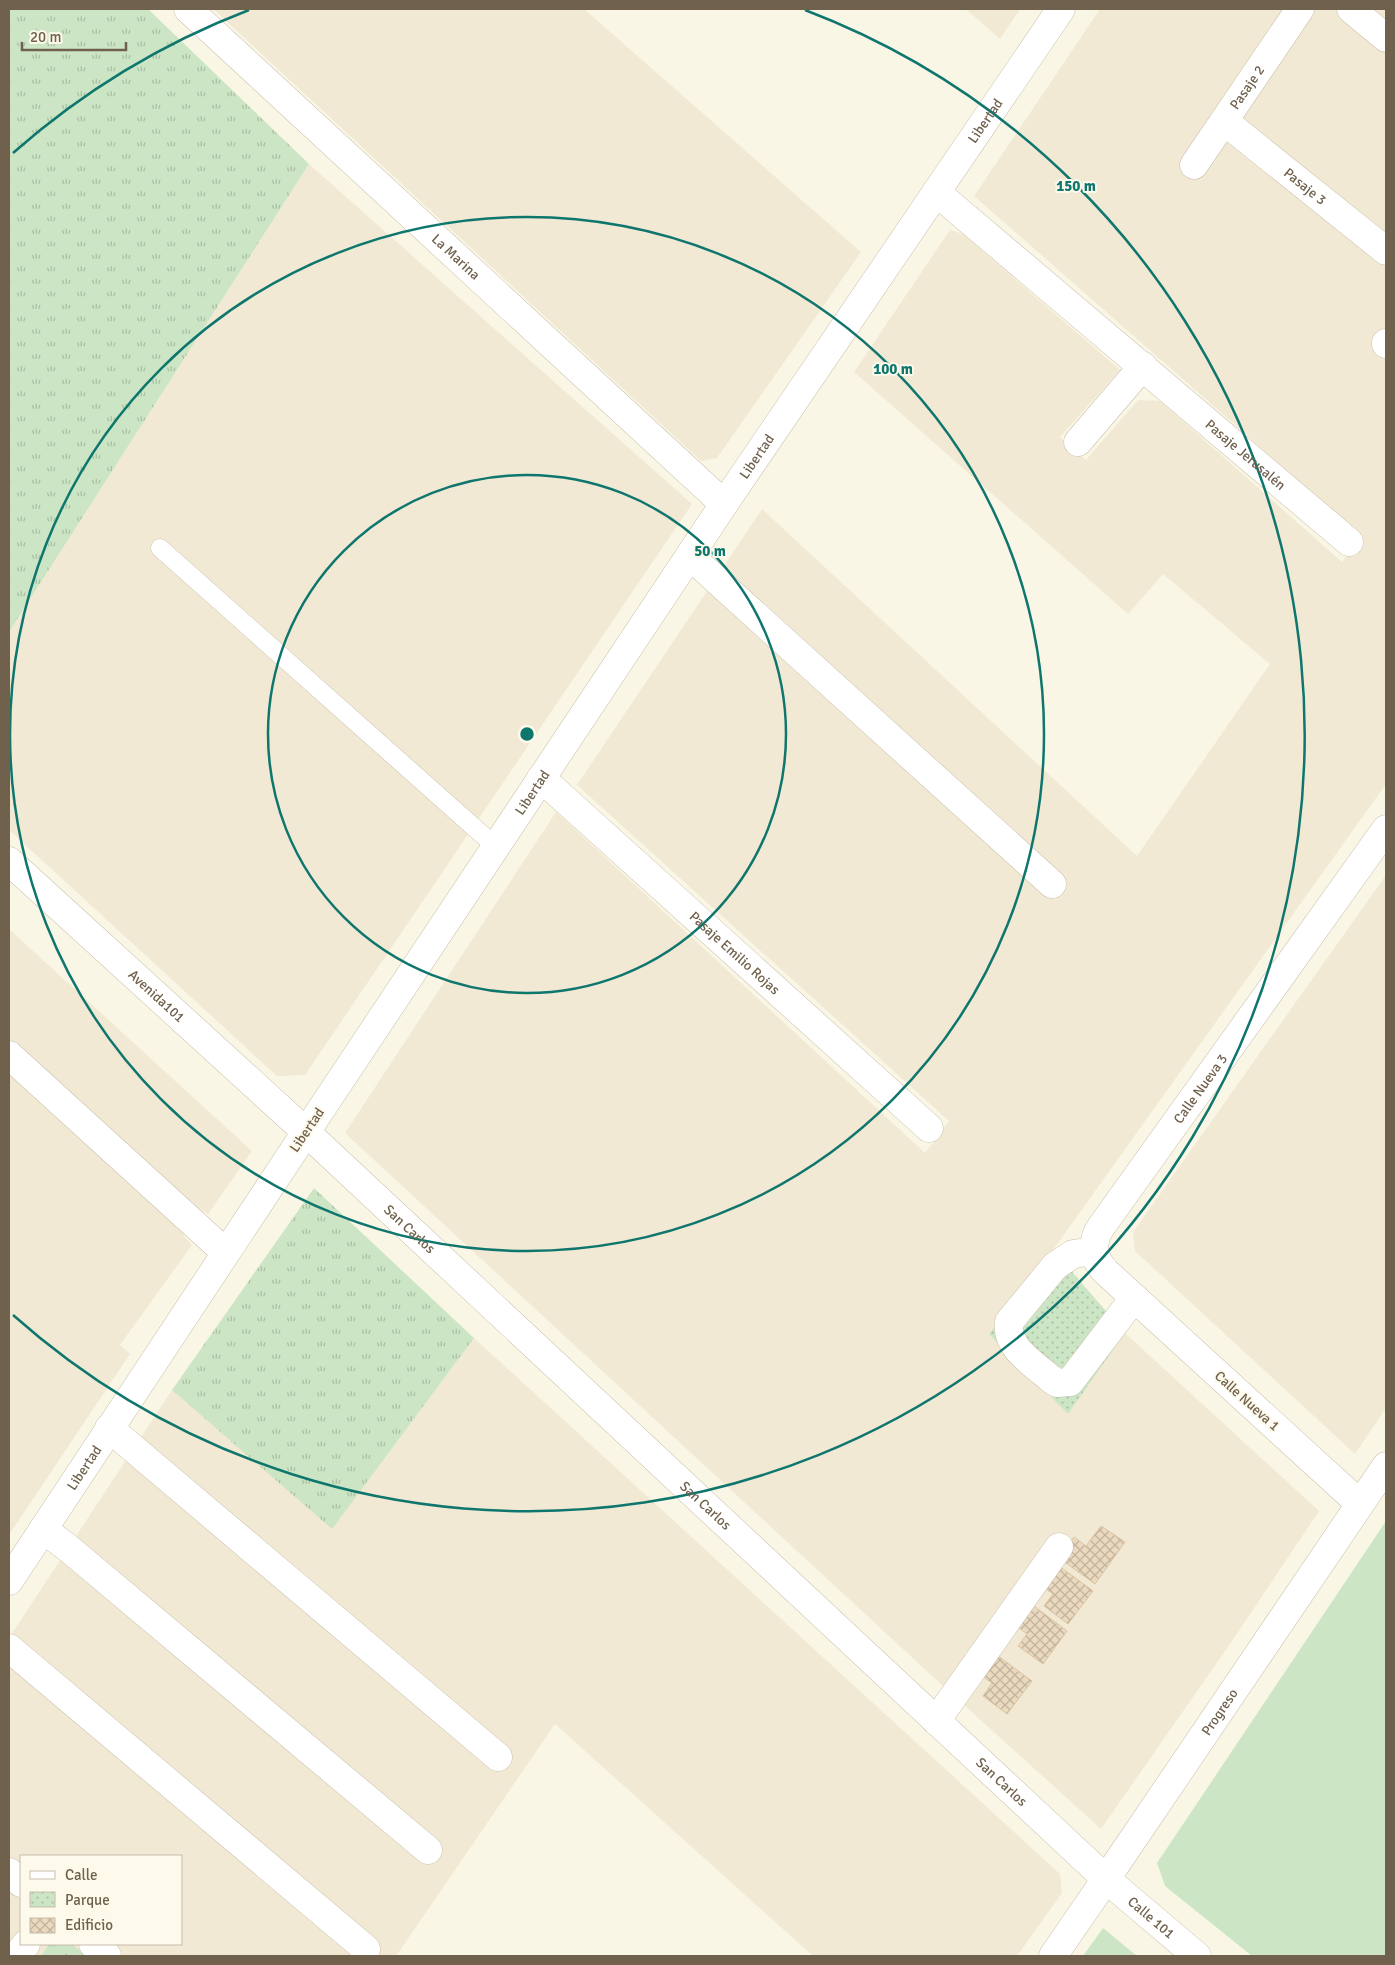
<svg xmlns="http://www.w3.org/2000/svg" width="1395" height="1965" font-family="Signika,sans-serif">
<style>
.residential{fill:#f1e9d4;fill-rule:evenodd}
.grass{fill:url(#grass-tufts)}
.park{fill:url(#park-dots)}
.garden{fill:#cce6c5}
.building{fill:url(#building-cross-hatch);stroke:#ddc5a2}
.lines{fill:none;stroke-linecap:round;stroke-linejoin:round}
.service-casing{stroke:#cac0ad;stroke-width:19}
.minor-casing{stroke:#cac0ad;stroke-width:29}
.tertiary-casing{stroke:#cac0ad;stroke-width:29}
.service{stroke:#fff;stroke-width:18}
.minor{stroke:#fff;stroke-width:28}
.tertiary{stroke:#fff;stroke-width:28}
.ring{fill:none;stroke:#0f766e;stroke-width:2.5}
.labels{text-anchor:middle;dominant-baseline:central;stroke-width:4;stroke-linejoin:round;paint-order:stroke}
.street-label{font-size:14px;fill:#70614d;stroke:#fdfaeb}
.centre{fill:#0f766e;stroke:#fdfaeb;stroke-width:2.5}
.ring-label{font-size:15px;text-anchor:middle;font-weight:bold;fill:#0f766e;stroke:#fdfaeb;stroke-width:4;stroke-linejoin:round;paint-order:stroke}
</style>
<defs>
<pattern id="grass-tufts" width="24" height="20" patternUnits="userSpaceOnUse" patternTransform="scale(1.25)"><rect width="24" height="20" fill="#cce6c5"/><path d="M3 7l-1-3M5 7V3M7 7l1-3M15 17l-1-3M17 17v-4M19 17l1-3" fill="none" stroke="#aabea2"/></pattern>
<pattern id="park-dots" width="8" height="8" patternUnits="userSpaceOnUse" patternTransform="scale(1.25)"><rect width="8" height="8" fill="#cce6c5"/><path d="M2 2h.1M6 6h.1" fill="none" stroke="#aabea2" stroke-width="1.8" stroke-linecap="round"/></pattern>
<pattern id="building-cross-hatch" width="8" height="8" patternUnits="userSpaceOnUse" patternTransform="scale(1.25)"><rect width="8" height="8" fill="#ead9be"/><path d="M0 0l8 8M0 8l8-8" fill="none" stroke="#c2b39d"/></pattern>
</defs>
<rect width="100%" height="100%" fill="#faf6e5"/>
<path class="residential" d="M 213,9 L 584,9 L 861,252 L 717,458 L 701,461 Z
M 966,9 L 1020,9 L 1000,39 Z
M 1100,9 L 1386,9 L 1386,784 L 1053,1250 L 989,1333 L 1068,1413 L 1125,1333 L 1319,1511 L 1232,1641 L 1101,1829 L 943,1686 L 345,1133 L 556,812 L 925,1153 L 949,1121 L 577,785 L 762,509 L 1137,856 L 1270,664 L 1163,574 L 1128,614 L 854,372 L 950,230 L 963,234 L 1120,370 L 1060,437 L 1086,460 L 1138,400 L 1160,401 L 1342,562 L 1362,536 L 974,196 Z
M 309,164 L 692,504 L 305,1075 L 277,1076 L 9,830 L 9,632 Z
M 1386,875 L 1386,1408 L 1355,1454 L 1135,1251 L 1133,1232 Z
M 9,929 L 252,1151 L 208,1214 L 199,1209 L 183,1235 L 192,1245 L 120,1345 L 130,1354 L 9,1535 Z
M 474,1338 L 1060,1874 L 1062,1893 L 1017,1956 L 813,1956 L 555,1724 L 396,1956 L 9,1956 L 9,1638 L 172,1390 L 332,1528 ZM 21,1856 L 181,1856 L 181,1944 L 21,1944 Z"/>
<path class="grass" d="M 9,9 L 148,9 L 309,164 L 9,632 Z
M 314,1188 L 474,1338 L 332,1529 L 172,1390 Z
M 49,1944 L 72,1944 L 86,1956 L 41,1956 Z"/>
<path class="park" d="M 1053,1250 L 1125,1333 L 1068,1414 L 989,1334 Z"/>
<path class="garden" d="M 1386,1521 L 1386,1956 L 1252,1956 L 1165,1886 L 1157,1863 Z
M 1103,1928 L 1137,1956 L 1083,1956 Z"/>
<path class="building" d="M 1101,1526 L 1125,1542 L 1095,1584 L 1059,1558 L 1074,1537 L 1086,1546 Z
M 1055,1563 L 1093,1591 L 1068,1624 L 1044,1606 L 1053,1594 L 1039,1584 Z
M 1030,1603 L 1067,1631 L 1043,1664 L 1018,1646 L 1027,1634 L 1014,1624 Z
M 994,1653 L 1032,1681 L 1007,1714 L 983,1696 L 992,1683 L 979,1674 Z"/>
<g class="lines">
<g class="service-casing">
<path id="service" d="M 160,548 L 495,846"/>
</g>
<g class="minor-casing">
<g id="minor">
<path id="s1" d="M 188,9 L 724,504"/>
<path d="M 1351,9 L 1386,38"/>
<path id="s2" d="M 1224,121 L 1386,251"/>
<path id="s3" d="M 1194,165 L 1300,9"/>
<path id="s4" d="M 936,192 L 1349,542"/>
<path d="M 1386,344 L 1386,343"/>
<path d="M 1078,442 L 1143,366"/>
<path d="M 690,556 L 1052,884"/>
<path id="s5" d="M 541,778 L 929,1128"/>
<path d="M 9,1055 L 225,1252"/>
<path d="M 1094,1251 L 1073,1254 L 1055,1266 L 1009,1322 C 1005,1347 1034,1364 1051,1379 L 1057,1383 L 1070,1382 L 1134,1298"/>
<path d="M 109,1428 L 498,1757"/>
<path id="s6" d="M 1360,1504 L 1106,1272 C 1093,1259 1090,1243 1101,1227 L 1386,829"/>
<path d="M 43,1529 L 68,1548 L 428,1850"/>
<path id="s7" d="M 9,1581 L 306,1132"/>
<path d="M 9,1648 L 366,1949"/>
<path d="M 936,1721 L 1059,1547"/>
<path d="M 9,1872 L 21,1883"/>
<path d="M 93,1944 L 107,1956"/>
<path d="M 17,1956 L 26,1944"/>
<path d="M 1053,1956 L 1106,1879"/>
</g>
</g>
<g class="tertiary-casing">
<g id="tertiary">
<path id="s8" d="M 9,861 L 306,1132 L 1106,1879 L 1197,1956"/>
<path id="s9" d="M 306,1132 L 724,504 L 1061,9"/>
<path id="s10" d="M 1106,1879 L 1386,1466"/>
</g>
</g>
<use href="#service" class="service"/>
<use href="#minor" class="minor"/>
<use href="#tertiary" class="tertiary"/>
</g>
<g class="ring">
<circle cx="527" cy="734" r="259"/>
<circle cx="527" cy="734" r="517"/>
<path d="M13 153A776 776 0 0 1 249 10M805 10A776 776 0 1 1 13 1315"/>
</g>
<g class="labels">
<g class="street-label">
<text stroke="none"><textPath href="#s3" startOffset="94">Pasaje 2</textPath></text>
<text stroke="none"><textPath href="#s9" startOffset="1218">Libertad</textPath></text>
<text stroke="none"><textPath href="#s2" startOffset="104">Pasaje 3</textPath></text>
<text stroke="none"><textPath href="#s1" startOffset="365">La Marina</textPath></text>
<text stroke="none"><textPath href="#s4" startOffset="406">Pasaje Jerusalén</textPath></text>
<text stroke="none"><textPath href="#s9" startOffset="812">Libertad</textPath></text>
<text stroke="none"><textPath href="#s9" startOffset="408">Libertad</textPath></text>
<text stroke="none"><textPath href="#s5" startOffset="261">Pasaje Emilio Rojas</textPath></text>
<text stroke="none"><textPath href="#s8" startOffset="200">Avenida101</textPath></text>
<text stroke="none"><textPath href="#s6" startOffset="564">Calle Nueva 3</textPath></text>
<text transform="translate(307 1130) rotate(-56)">Libertad</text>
<text stroke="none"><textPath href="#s8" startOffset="544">San Carlos</textPath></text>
<text transform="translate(1247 1401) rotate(42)">Calle Nueva 1</text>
<text stroke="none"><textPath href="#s7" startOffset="136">Libertad</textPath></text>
<text stroke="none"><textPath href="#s8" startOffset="949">San Carlos</textPath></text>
<text stroke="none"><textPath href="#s10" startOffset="202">Progreso</textPath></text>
<text stroke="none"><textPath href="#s8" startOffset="1354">San Carlos</textPath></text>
<text stroke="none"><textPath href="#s8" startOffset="1556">Calle 101</textPath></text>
</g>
</g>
<circle cx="527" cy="734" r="8" class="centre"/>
<g class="ring-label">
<text x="1076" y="191">150 m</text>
<text x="893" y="374">100 m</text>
<text x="710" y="556">50 m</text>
</g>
<rect width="1395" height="1965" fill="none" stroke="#70614d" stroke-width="20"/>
<rect x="20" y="1855" width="162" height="90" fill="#fdfaeb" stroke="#c5bdac"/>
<rect x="30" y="1871" width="25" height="8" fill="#ffffff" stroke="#c5bdac"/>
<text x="65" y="1880" font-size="15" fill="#70614d">Calle</text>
<rect x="30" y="1892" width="25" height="15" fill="url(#park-dots)" stroke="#c5bdac"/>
<text x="65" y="1905" font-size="15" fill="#70614d">Parque</text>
<rect x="30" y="1918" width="25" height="15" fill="url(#building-cross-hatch)" stroke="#c5bdac"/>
<text x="65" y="1930" font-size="15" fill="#70614d">Edificio</text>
<path d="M22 42v8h104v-8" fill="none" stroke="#70614d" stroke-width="2.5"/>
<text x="30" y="42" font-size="15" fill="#70614d" stroke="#fdfaeb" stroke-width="4" paint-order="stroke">20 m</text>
</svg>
